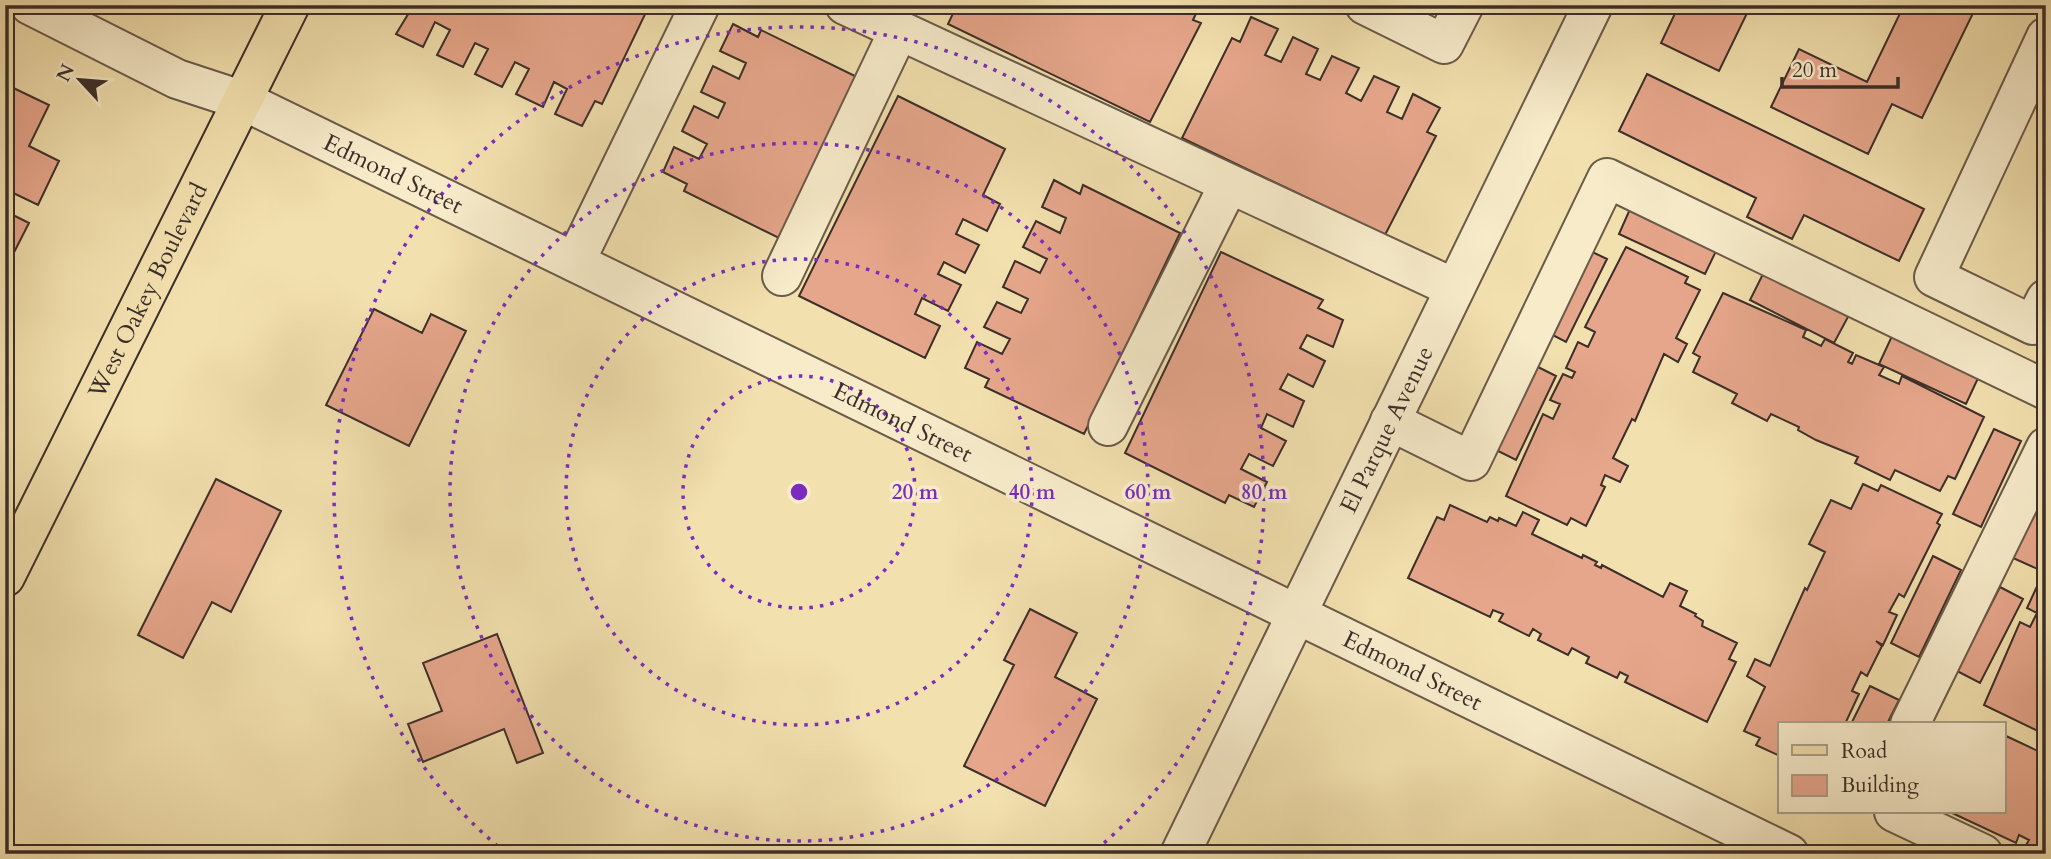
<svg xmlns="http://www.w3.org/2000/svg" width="2051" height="859" font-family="Cardo,serif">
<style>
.building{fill:#e6a68b;stroke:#3b2e29;stroke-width:2}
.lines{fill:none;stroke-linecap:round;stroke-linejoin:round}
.minor-casing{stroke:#695a4a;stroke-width:42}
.major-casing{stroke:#3b2e29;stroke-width:42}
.minor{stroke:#f7ebca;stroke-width:38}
.major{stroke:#f2e0ae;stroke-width:38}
.ring{fill:none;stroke:#7b2cbf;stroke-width:3.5;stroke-dasharray:3.5 7}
.labels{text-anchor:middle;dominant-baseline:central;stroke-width:7;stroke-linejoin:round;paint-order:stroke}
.street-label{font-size:24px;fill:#3b2e29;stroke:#f7ebca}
.centre{fill:#7b2cbf;stroke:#f7ebca;stroke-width:3.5}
.ring-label{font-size:21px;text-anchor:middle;font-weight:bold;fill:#7b2cbf;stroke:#f7ebca;stroke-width:7;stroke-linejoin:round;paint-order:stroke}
</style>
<rect width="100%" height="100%" fill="#f2e0ae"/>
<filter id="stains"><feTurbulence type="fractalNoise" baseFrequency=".00286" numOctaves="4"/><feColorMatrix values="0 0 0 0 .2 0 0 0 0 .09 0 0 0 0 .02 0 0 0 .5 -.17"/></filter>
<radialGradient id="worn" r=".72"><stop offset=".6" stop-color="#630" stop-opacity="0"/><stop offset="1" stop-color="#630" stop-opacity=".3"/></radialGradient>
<path class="building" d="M 957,5 L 1200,5 L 1193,20 L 1201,23 L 1150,122 L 948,24 Z
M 1679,5 L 1751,5 L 1719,71 L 1661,43 Z
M 1904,5 L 1977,5 L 1922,118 L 1892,104 L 1868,154 L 1771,107 L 1799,49 L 1867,82 Z
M 401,6 L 647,5 L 649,6 L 602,104 L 595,101 L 582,126 L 555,114 L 567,89 L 554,82 L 543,107 L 516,94 L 529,69 L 515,62 L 502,87 L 475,74 L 488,49 L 475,43 L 463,67 L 437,55 L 450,30 L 435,22 L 423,47 L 396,34 L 410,11 Z
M 1251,17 L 1278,29 L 1265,55 L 1281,62 L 1293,37 L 1318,49 L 1306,74 L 1320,80 L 1332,56 L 1359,68 L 1346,93 L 1361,101 L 1374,76 L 1399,87 L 1387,112 L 1402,119 L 1413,94 L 1440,108 L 1427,132 L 1436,136 L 1385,235 L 1182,138 L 1232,38 L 1240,42 Z
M 733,24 L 758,37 L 761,30 L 859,78 L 781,239 L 684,191 L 687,184 L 663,172 L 674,147 L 699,159 L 707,144 L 682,131 L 694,106 L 718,118 L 725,103 L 701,92 L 713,66 L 739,79 L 746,63 L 720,51 Z
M 1647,74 L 1924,209 L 1899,261 L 1804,215 L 1792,239 L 1747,217 L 1756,198 L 1619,131 Z
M 5,84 L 49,105 L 29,146 L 59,161 L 38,205 L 5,189 Z
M 898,96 L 1005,149 L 983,195 L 1000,204 L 987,231 L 963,219 L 956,234 L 979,245 L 965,273 L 944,262 L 938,274 L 961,285 L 948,311 L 922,298 L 915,314 L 940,326 L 925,358 L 799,296 Z
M 1054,180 L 1080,194 L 1083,185 L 1180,233 L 1084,434 L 985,387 L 989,379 L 965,368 L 977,342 L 1002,354 L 1010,339 L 984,327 L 997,302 L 1021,313 L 1028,299 L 1003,287 L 1015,261 L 1040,273 L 1047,259 L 1023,247 L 1036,221 L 1060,233 L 1066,218 L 1042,207 Z
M 1630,209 L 1717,249 L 1705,274 L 1619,234 Z
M 5,211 L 29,223 L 5,270 Z
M 1626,247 L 1688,277 L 1685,283 L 1700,290 L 1676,338 L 1687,344 L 1678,362 L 1664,354 L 1635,421 L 1632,419 L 1613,458 L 1628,466 L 1620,482 L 1605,475 L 1601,485 L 1605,487 L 1586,526 L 1571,518 L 1567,525 L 1506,496 L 1543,414 L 1553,419 L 1560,404 L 1550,400 L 1563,374 L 1572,378 L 1575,372 L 1566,368 L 1578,342 L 1588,347 L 1595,332 L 1585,327 Z
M 1586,249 L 1607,259 L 1566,342 L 1545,331 Z
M 1221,252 L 1323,300 L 1318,308 L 1343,320 L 1333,347 L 1307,335 L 1300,348 L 1325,361 L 1313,387 L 1288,374 L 1280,389 L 1304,401 L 1293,427 L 1267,414 L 1261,428 L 1286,441 L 1273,466 L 1249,454 L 1241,469 L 1267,482 L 1254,507 L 1229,495 L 1225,503 L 1125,453 Z
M 1764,272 L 1849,315 L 1834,343 L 1750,300 Z
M 1723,293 L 1806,330 L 1803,337 L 1821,346 L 1825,339 L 1853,353 L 1848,362 L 1852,364 L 1856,355 L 1884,367 L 1879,375 L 1899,384 L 1902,376 L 1984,417 L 1955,479 L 1948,476 L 1940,491 L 1895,470 L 1890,480 L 1855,463 L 1858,457 L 1816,440 L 1798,430 L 1799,427 L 1771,414 L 1767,421 L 1732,403 L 1737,394 L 1693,372 L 1700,357 L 1693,353 Z
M 374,309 L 422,333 L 431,314 L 466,331 L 409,446 L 326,405 Z
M 1892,336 L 1979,376 L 1966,404 L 1879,364 Z
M 1530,363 L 1556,376 L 1516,460 L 1490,447 Z
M 1994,429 L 2021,441 L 1981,527 L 1953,514 Z
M 216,479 L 281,511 L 231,612 L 212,602 L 183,658 L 138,635 Z
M 1863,484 L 1878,491 L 1881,485 L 1942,514 L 1937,523 L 1940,525 L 1904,597 L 1899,594 L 1889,612 L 1897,615 L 1883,645 L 1876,641 L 1882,646 L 1867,676 L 1861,672 L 1852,691 L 1859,694 L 1845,724 L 1780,724 L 1780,756 L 1756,745 L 1760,738 L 1744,731 L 1765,687 L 1747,676 L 1755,659 L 1770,666 L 1805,588 L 1807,590 L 1825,552 L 1809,544 L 1831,500 L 1851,509 Z
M 2046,488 L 2046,563 L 2042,571 L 2013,558 Z
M 1450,505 L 1487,522 L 1490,517 L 1498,521 L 1499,518 L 1516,526 L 1523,512 L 1539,520 L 1532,534 L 1582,558 L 1583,555 L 1597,562 L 1595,565 L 1601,568 L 1602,565 L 1663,597 L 1670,583 L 1687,591 L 1680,606 L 1696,614 L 1695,616 L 1703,621 L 1702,626 L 1737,643 L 1729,659 L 1736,662 L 1707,722 L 1625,682 L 1628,676 L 1620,672 L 1617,678 L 1586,663 L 1589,657 L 1572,648 L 1568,655 L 1538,640 L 1541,634 L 1533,629 L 1529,636 L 1499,621 L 1503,614 L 1493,610 L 1490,617 L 1408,578 L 1437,517 L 1444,520 Z
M 1933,556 L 1961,570 L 1919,657 L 1891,643 Z
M 2039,582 L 2046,586 L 2044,734 L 1984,705 L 2020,622 L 2030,627 L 2037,613 L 2027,608 Z
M 2000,587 L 2023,599 L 1980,683 L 1957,671 Z
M 1030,609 L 1077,633 L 1055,677 L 1097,699 L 1045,806 L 964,766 L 1014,665 L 1004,660 Z
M 497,634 L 543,753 L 517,763 L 504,729 L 423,762 L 408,724 L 442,711 L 423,663 Z
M 1870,686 L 1899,700 L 1887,724 L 1851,724 Z
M 2004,735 L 2042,753 L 2046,745 L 2046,854 L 2025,847 L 2029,840 L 2019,835 L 2016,843 L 1950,812 L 2004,812 Z"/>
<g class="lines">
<g class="minor-casing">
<g id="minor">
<path id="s1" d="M 30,5 L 177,79 L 244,101 L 1789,854"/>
<path d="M 845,5 L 1454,288"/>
<path d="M 1365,5 L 1444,44 L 1464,5"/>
<path d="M 2046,37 L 1934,277 L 2033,325 L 2046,299"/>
<path d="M 575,262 L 700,5"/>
<path d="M 782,276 L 899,30"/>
<path d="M 1390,421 L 1471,461 L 1607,178 L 2046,390"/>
<path d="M 1108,426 L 1229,184"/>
<path d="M 1910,724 L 2046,447"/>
<path d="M 1894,812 L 1983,854"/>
<path id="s2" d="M 1180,854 L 1593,5"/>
</g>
</g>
<g class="major-casing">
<g id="major">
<path id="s3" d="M 5,577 L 290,5"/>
</g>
</g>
<use href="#minor" class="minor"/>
<use href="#major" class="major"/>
</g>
<g class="ring">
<circle cx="799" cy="492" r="116"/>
<circle cx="799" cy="492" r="233"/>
<circle cx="799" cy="492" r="349"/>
<path d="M506 853A465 465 0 1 1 1092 853"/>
</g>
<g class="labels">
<g class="street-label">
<text stroke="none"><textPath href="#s1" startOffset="401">Edmond Street</textPath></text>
<text stroke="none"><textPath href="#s3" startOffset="320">West Oakey Boulevard</textPath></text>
<text stroke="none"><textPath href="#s1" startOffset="968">Edmond Street</textPath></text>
<text stroke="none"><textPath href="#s2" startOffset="472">El Parque Avenue</textPath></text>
<text stroke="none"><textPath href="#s1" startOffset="1535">Edmond Street</textPath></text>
</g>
</g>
<circle cx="799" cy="492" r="10" class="centre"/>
<g class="ring-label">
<text x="915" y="499">20 m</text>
<text x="1032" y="499">40 m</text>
<text x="1148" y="499">60 m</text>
<text x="1264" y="499">80 m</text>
</g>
<rect width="2051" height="859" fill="none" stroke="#f2e0ae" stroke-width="28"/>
<rect x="7" y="7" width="2037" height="845" fill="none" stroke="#3b2e29" stroke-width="3.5"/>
<rect x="14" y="14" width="2023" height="831" fill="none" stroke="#3b2e29" stroke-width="2"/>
<rect x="1778" y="722" width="228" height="91" fill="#f7ebca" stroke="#ac9f8a" stroke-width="2"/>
<rect x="1792" y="745" width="35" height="10" fill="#f2e0ae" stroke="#ac9f8a" stroke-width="2"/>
<text x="1841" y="758" font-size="21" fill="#3b2e29">Road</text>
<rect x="1792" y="775" width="35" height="21" fill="#e6a68b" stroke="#ac9f8a" stroke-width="2"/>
<text x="1841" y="792" font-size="21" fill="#3b2e29">Building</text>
<g transform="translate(80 80) rotate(296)" stroke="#f7ebca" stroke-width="5" paint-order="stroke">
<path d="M0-5L12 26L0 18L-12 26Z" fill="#3b2e29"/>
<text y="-10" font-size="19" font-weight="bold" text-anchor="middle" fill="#3b2e29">N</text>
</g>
<path d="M1782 77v10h116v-10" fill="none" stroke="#3b2e29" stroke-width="3.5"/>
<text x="1792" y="77" font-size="21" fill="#3b2e29" stroke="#f7ebca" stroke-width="5" paint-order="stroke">20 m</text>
<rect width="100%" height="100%" filter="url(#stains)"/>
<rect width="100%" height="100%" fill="url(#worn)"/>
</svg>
